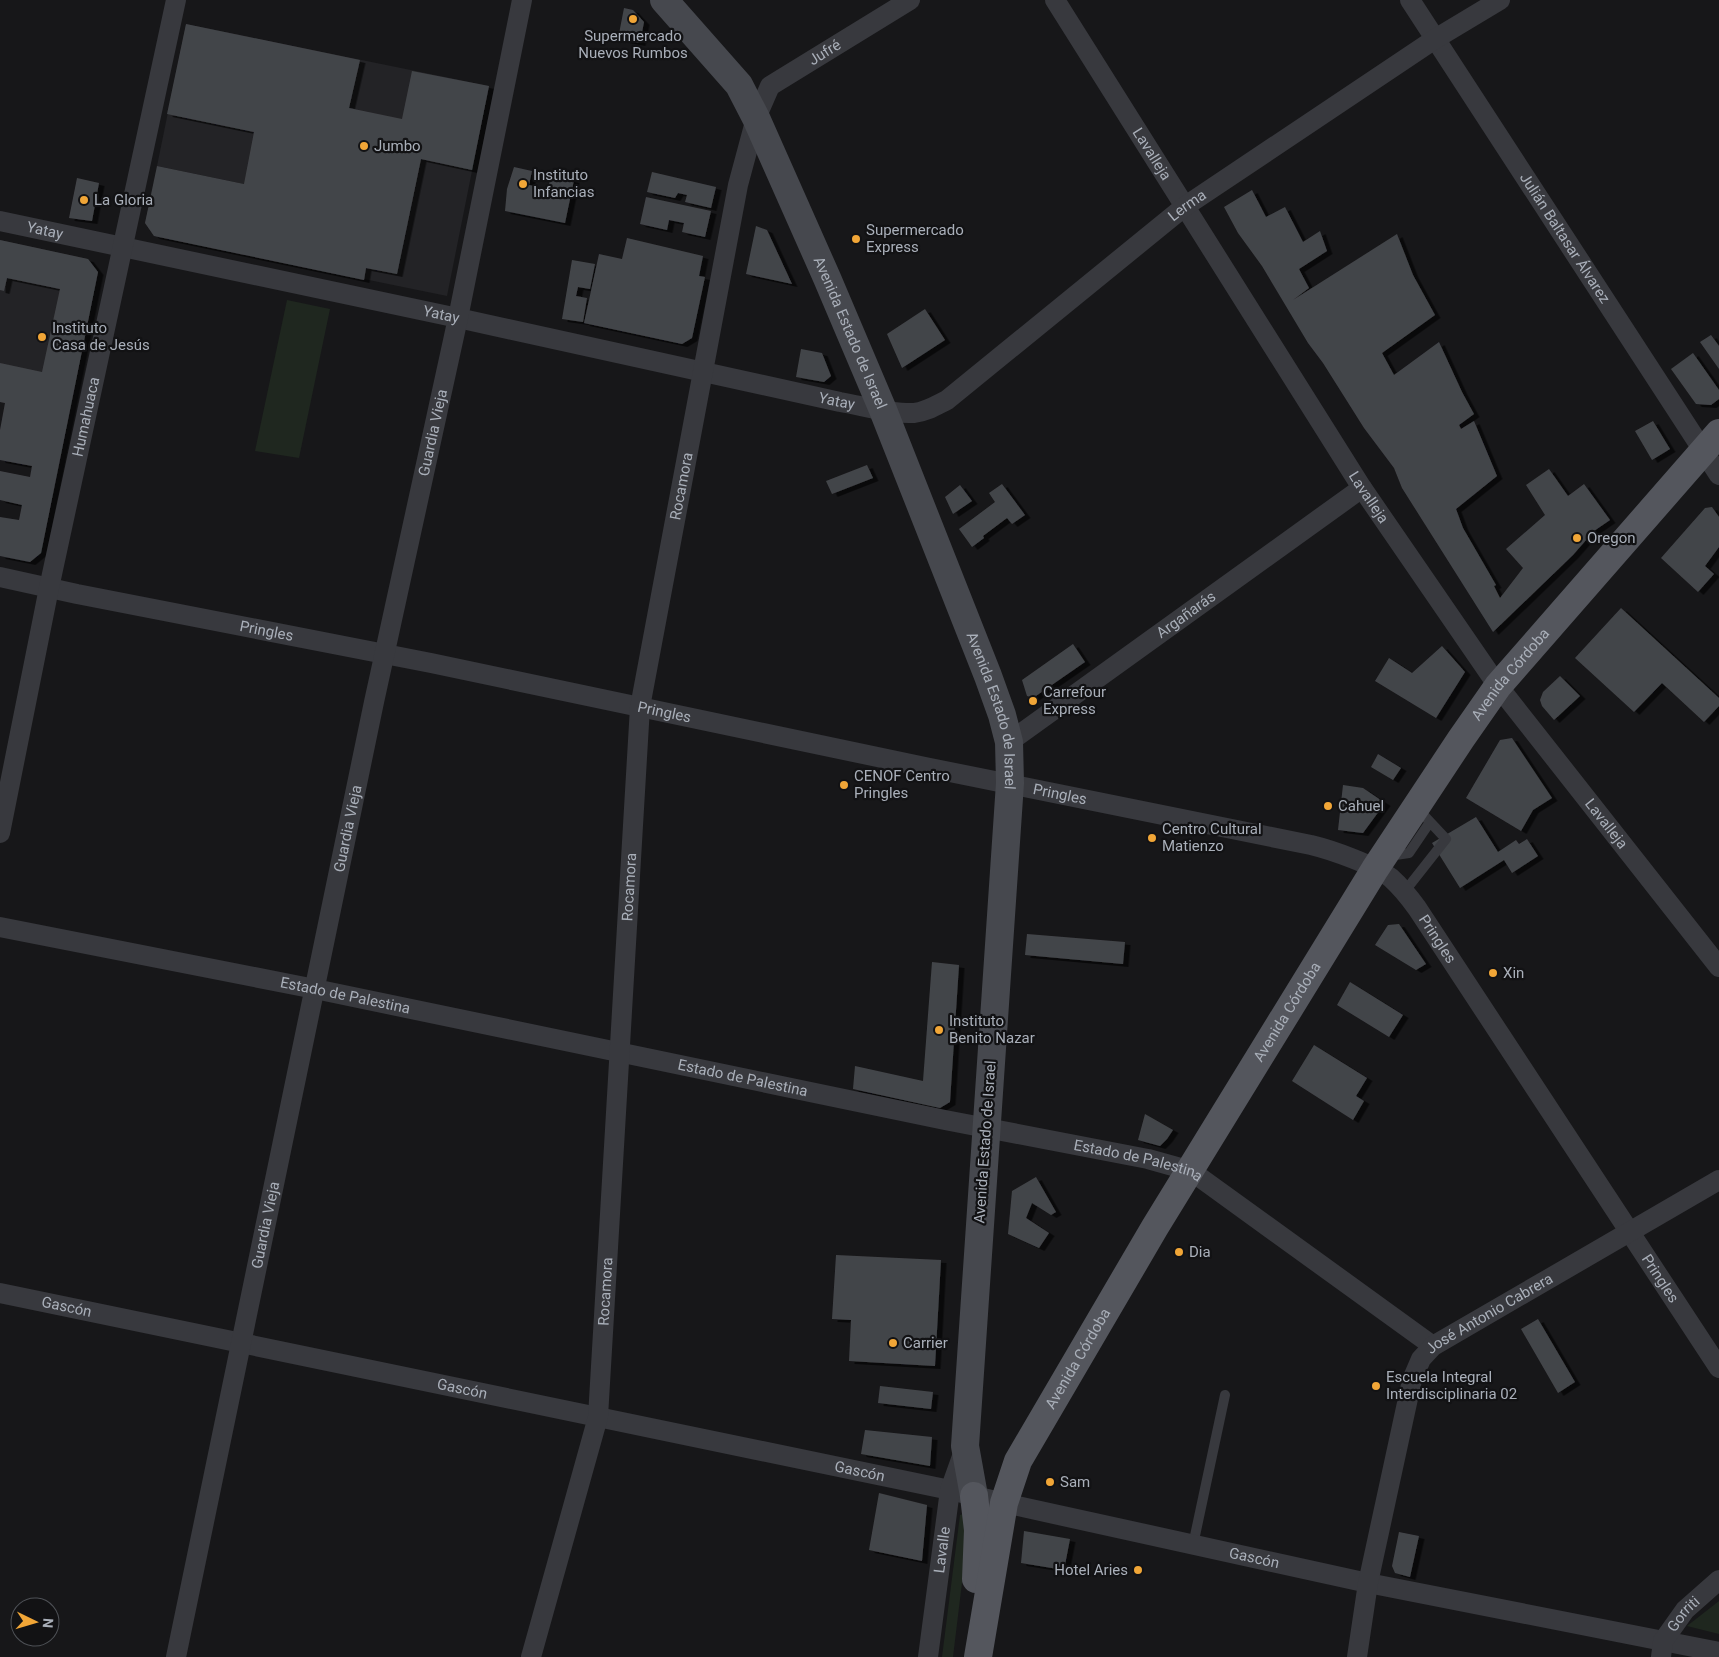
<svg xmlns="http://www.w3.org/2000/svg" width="1719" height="1657" font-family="Roboto,sans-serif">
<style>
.built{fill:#232326}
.green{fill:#1f271f}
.building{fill:#434549;filter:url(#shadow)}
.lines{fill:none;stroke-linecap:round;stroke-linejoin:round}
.lane{stroke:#38393e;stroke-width:10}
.street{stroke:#38393e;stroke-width:20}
.secondary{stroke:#46484e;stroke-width:28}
.primary{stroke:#54565d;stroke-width:28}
.poi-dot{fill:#f1a637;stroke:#121214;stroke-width:2}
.labels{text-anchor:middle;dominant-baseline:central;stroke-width:4.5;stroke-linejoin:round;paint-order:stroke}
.poi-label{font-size:15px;fill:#a9afb9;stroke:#121214;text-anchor:start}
.street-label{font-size:15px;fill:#a9afb9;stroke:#121214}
</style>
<defs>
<filter id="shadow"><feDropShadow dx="5.5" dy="3" stdDeviation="0" flood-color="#0009"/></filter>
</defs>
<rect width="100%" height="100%" fill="#171719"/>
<path class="built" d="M 186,24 L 489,86 L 447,296 L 154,236 L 145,223 L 151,196 L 244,184 L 157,166 Z
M 0,240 L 88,259 L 98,272 L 63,444 L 5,403 L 0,402 Z"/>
<path class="green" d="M 287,300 L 330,309 L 299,458 L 255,451 Z
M 963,1514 L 970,1517 L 953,1657 L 942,1657 L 960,1515 Z
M 1719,1601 L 1719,1634 L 1687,1626 Z"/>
<path class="building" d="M 624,8 L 633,10 L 644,22 L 640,43 L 618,39 Z
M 186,24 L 360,60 L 349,108 L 402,119 L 412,71 L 489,86 L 472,170 L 421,159 L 397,274 L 366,268 L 364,280 L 154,236 L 145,223 L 157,166 L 244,184 L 254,132 L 167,114 Z
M 514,167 L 532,171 L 529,185 L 548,189 L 551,175 L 574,180 L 565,223 L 505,211 L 507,189 Z
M 652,172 L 716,187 L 711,208 L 685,202 L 687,195 L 678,193 L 675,198 L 647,192 Z
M 77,178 L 99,183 L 92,221 L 69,218 Z
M 1252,190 L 1266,217 L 1285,207 L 1303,242 L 1320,231 L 1327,251 L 1299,269 L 1309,288 L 1293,300 L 1397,234 L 1413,275 L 1435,315 L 1382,353 L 1394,375 L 1439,342 L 1462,392 L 1474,414 L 1459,425 L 1461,429 L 1474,421 L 1497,476 L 1456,509 L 1463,528 L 1496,585 L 1494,586 L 1500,598 L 1523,568 L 1506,549 L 1545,515 L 1526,485 L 1549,469 L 1568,496 L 1584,484 L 1610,520 L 1594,531 L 1573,555 L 1493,632 L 1402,488 L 1394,468 L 1364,428 L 1323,363 L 1308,343 L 1262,266 L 1238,233 L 1224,207 Z
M 646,197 L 711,211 L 705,237 L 682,232 L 684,223 L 669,220 L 667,230 L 640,224 Z
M 756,226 L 767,230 L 792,284 L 746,274 Z
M 627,238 L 703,256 L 699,276 L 705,277 L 692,338 L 682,344 L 584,323 L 599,254 L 622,259 Z
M 0,240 L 88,259 L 98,272 L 41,553 L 30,562 L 0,556 L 0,517 L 19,520 L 22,505 L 0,500 L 0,471 L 30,477 L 32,466 L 0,460 L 0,430 L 5,403 L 0,402 L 0,363 L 42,372 L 60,289 L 7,278 L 4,291 L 0,290 Z
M 572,260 L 595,264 L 590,289 L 578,287 L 576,296 L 587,298 L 583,322 L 562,319 Z
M 925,309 L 945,340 L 902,368 L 887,334 Z
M 1711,335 L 1719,346 L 1719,369 L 1700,342 Z
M 801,349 L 822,353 L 831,376 L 824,382 L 796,377 Z
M 1693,353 L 1719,390 L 1719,399 L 1711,405 L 1696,404 L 1671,369 Z
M 1653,421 L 1670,449 L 1652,460 L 1635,431 Z
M 867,465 L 873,478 L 832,494 L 826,481 Z
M 1002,484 L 1025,515 L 1012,524 L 1007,518 L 983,536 L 984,538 L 972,547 L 959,529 L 995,502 L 989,493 Z
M 960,485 L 972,501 L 953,514 L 945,497 Z
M 1712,507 L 1719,517 L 1719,547 L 1705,566 L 1714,574 L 1698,592 L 1661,558 L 1705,508 Z
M 1621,608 L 1719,698 L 1719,706 L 1704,722 L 1662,683 L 1634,712 L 1575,658 Z
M 1073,644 L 1085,662 L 1033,698 L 1027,696 L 1022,680 Z
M 1442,646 L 1465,672 L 1436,718 L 1375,681 L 1389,658 L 1412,673 Z
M 1560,676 L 1580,696 L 1554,720 L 1542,706 L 1540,700 L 1543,692 Z
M 1512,738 L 1552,798 L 1533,810 L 1521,831 L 1466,798 L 1500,740 Z
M 1378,754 L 1401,768 L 1393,780 L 1371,767 Z
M 1343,785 L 1363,788 L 1385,803 L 1363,833 L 1338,830 Z
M 1476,817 L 1498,852 L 1516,840 L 1519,844 L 1527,839 L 1538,856 L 1512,873 L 1504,860 L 1460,888 L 1432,843 Z
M 1399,924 L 1426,964 L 1416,970 L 1375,945 L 1388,925 Z
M 1027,934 L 1125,942 L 1123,964 L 1025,955 Z
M 932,962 L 959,965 L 950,1102 L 940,1108 L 853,1089 L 855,1066 L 923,1081 Z
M 1350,982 L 1403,1015 L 1389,1037 L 1337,1005 Z
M 1314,1045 L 1367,1078 L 1356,1096 L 1364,1101 L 1353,1120 L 1292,1081 Z
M 1145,1114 L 1173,1130 L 1167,1139 L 1160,1146 L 1138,1140 Z
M 1036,1177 L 1056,1212 L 1051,1215 L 1032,1203 L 1026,1218 L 1049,1233 L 1039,1248 L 1008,1234 L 1012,1191 Z
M 836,1255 L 941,1260 L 935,1366 L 849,1361 L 851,1320 L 832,1319 Z
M 1538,1319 L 1575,1382 L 1558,1393 L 1521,1329 Z
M 880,1386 L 933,1392 L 931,1409 L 878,1403 Z
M 865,1430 L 932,1437 L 930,1466 L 861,1454 Z
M 879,1493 L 927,1505 L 922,1561 L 869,1550 Z
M 1024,1531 L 1070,1539 L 1064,1570 L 1021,1563 Z
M 1399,1532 L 1419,1536 L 1410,1577 L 1395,1573 L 1392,1566 Z"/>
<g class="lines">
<path class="lane" d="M 1389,856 L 1409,853 L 1430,822
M 1405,891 L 1446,839 L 1416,807
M 1193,1545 L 1225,1395"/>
<g class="street">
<path id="s1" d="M 1055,0 L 1362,488 L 1498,686 L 1719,967"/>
<path id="s2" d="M 1410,0 L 1719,475"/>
<path id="s3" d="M 0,221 L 458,318 L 840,402 C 864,406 890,414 914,413 C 926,412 937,405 947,400 L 1184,207 L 1435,39 L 1500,0"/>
<path id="s4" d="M 0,577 L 77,594 L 431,663 L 925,767 L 1311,845 C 1332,850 1374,865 1391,878 C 1401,887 1409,897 1417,908 L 1719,1368"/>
<path id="s5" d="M 1009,742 L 1362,488"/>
<path id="s6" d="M 0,833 L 49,588 L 176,0"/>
<path id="s7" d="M 0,927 L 315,989 L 945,1120 L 1148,1159 L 1191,1171 L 1433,1346"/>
<path id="s8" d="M 0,1293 L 950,1490 L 1004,1503 L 1368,1583 L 1719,1652"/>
<path id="s9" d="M 176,1657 L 374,702 L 458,318 L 522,0"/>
<path id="s10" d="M 531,1657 L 598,1417 L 640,707 L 738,185 L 756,118 L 770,86 L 910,0"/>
<path id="s11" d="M 928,1657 L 950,1490 L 965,1448"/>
<path id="s12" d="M 1357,1657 L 1368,1583 L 1412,1380 L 1421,1359 L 1433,1346 L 1719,1180"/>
<path id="s13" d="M 1661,1657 L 1663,1641 L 1685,1610 L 1719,1580"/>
</g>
<path class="secondary" id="s14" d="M 664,0 L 739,85 L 756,118 L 827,278 L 883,410 L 988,676 L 1002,715 L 1009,742 L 1010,783 L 965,1446 L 974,1496"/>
<g class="primary">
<path d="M 974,1496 L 978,1530 L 976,1579"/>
<path id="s15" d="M 978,1657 L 1004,1503 L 1018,1461 L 1155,1227 L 1375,869 L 1461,739 L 1498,686 L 1719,433"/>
</g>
</g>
<g class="poi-dot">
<circle cx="633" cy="19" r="5"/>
<circle cx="364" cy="146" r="5"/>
<circle cx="523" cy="184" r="5"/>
<circle cx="84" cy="200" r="5"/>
<circle cx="856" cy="239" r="5"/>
<circle cx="42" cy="337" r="5"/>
<circle cx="1577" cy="538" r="5"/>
<circle cx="1033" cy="701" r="5"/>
<circle cx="844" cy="785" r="5"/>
<circle cx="1328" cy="806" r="5"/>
<circle cx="1152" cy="838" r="5"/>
<circle cx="1493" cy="973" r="5"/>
<circle cx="939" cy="1030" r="5"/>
<circle cx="1179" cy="1252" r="5"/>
<circle cx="893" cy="1343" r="5"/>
<circle cx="1376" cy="1386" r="5"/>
<circle cx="1050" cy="1482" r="5"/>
<circle cx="1138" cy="1570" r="5"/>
</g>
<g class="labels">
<g class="poi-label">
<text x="633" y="36" text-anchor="middle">Supermercado<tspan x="633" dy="17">Nuevos Rumbos</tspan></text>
<text x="374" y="146">Jumbo</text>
<text x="533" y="175">Instituto<tspan x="533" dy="17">Infancias</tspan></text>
<text x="94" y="200">La Gloria</text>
<text x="866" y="230">Supermercado<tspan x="866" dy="17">Express</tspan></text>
<text x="52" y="328">Instituto<tspan x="52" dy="17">Casa de Jesús</tspan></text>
<text x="1587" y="538">Oregon</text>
<text x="1043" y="692">Carrefour<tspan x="1043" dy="17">Express</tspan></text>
<text x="854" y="776">CENOF Centro<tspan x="854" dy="17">Pringles</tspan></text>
<text x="1338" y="806">Cahuel</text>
<text x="1162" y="829">Centro Cultural<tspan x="1162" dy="17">Matienzo</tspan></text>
<text x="1503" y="973">Xin</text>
<text x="949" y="1021">Instituto<tspan x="949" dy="17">Benito Nazar</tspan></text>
<text x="1189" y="1252">Dia</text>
<text x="903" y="1343">Carrier</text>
<text x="1386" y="1377">Escuela Integral<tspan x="1386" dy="17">Interdisciplinaria 02</tspan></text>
<text x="1060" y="1482">Sam</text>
<text x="1128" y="1570" text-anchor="end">Hotel Aries</text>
</g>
<g class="street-label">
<text stroke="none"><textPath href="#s10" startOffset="1660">Jufré</textPath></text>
<text stroke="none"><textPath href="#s1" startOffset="182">Lavalleja</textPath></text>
<text stroke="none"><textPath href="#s3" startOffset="1279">Lerma</textPath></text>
<text stroke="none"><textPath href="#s3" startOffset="46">Yatay</textPath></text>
<text stroke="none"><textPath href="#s2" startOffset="284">Julián Baltasar Álvarez</textPath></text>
<text stroke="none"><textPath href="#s3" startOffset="451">Yatay</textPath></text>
<text stroke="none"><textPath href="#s14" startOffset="385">Avenida Estado de Israel</textPath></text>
<text stroke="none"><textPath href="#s3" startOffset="856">Yatay</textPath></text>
<text stroke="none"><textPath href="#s6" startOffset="425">Humahuaca</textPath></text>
<text stroke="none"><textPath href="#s9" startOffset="1251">Guardia Vieja</textPath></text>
<text stroke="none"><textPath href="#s10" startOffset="1185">Rocamora</textPath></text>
<text stroke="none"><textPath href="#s1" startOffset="588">Lavalleja</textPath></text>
<text stroke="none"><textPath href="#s5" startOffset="218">Argañarás</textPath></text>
<text stroke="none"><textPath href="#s4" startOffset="272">Pringles</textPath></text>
<text stroke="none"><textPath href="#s15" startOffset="1129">Avenida Córdoba</textPath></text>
<text stroke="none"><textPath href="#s4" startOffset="678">Pringles</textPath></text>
<text stroke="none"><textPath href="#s14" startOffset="790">Avenida Estado de Israel</textPath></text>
<text stroke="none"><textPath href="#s4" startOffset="1082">Pringles</textPath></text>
<text stroke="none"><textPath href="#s1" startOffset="992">Lavalleja</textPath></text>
<text stroke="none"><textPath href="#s9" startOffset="846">Guardia Vieja</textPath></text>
<text stroke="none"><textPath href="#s10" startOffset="780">Rocamora</textPath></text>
<text stroke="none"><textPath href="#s4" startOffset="1502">Pringles</textPath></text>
<text stroke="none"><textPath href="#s7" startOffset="352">Estado de Palestina</textPath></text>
<text stroke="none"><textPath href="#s15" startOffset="724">Avenida Córdoba</textPath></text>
<text stroke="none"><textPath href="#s7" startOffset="758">Estado de Palestina</textPath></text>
<text transform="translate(985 1142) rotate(-86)">Avenida Estado de Israel</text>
<text stroke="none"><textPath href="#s7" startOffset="1162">Estado de Palestina</textPath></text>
<text stroke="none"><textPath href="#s9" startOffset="441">Guardia Vieja</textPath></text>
<text stroke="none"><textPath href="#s4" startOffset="1908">Pringles</textPath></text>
<text stroke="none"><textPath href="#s10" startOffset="375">Rocamora</textPath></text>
<text stroke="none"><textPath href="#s8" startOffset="68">Gascón</textPath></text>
<text stroke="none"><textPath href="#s12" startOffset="388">José Antonio Cabrera</textPath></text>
<text stroke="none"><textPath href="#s15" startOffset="319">Avenida Córdoba</textPath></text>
<text stroke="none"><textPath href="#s8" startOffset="472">Gascón</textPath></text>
<text stroke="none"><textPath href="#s8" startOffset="878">Gascón</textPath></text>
<text stroke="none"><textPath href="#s11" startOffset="108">Lavalle</textPath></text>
<text stroke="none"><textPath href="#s8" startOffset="1282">Gascón</textPath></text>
<text stroke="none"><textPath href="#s13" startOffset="50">Gorriti</textPath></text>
</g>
</g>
<g transform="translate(35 1622) rotate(95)"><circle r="24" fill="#121214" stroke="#4e5156"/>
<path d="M0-4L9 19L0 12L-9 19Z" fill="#f1a637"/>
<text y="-8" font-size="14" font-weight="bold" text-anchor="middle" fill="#a9afb9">N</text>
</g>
</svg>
